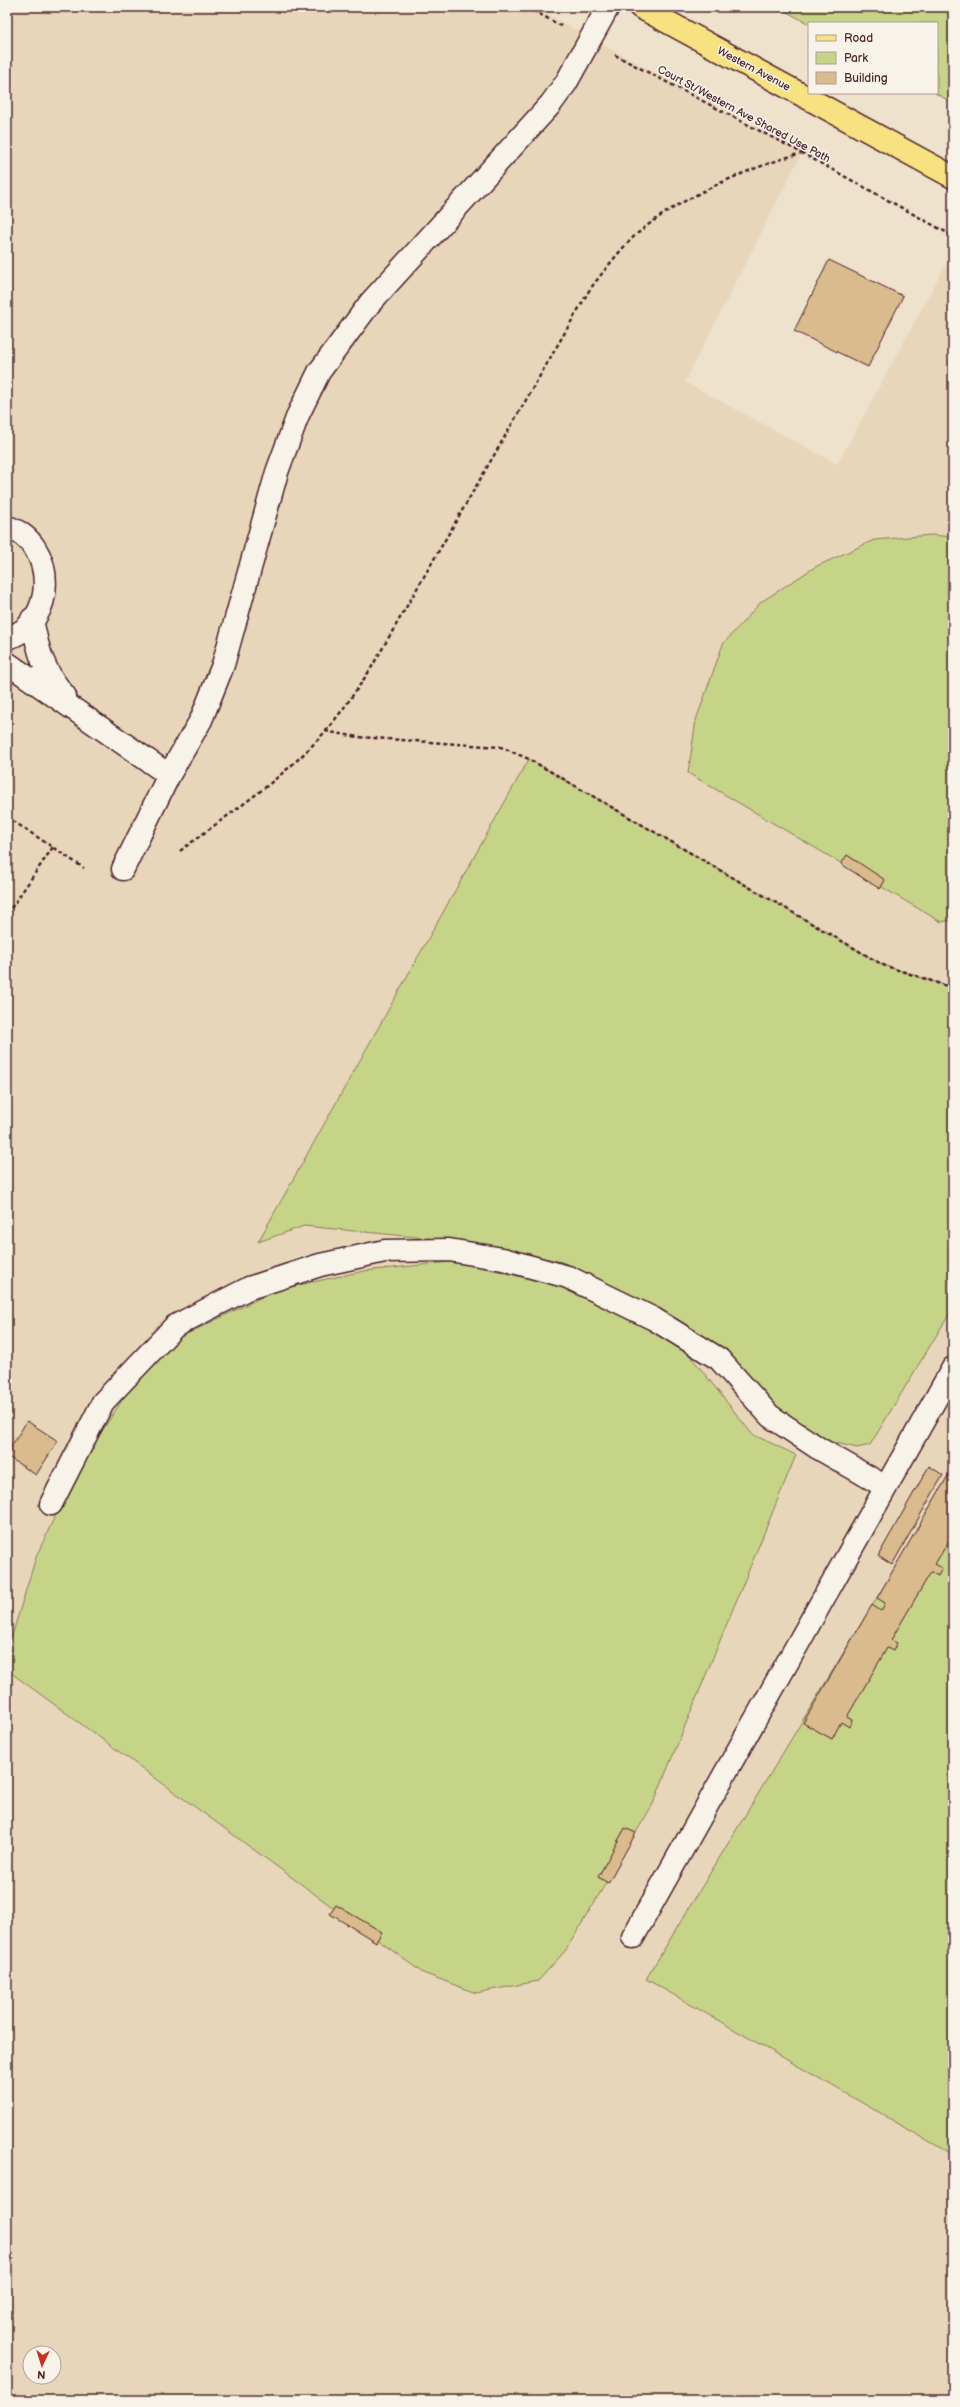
<svg xmlns="http://www.w3.org/2000/svg" width="960" height="2407" font-family="'Balsamiq Sans',sans-serif">
<style>
.built{fill:#e8d6ba;fill-rule:evenodd}
.green{fill:#c6d488;stroke:#887a5a}
.building{fill:#d9bb8d;stroke:#4a1f2b}
.lines{fill:none;stroke-linecap:round;stroke-linejoin:round}
.minor-casing{stroke:#4a1f2b;stroke-width:25}
.major-casing{stroke:#4a1f2b;stroke-width:25}
.path{stroke:#4a1f2b;stroke-width:2.5;stroke-dasharray:4 3;stroke-linecap:butt}
.minor{stroke:#f7f3e8;stroke-width:22}
.major{stroke:#f7e281;stroke-width:22}
.labels{text-anchor:middle;dominant-baseline:central;stroke-width:3;stroke-linejoin:round;paint-order:stroke}
.street-label{font-size:11px;fill:#4a1f2b;stroke:#f7f3e8}
</style>
<rect width="100%" height="100%" fill="#eee2cd"/>
<filter id="ink" filterUnits="userSpaceOnUse"><feTurbulence type="fractalNoise" baseFrequency=".025" numOctaves="2"/><feDisplacementMap in="SourceGraphic" scale="8" xChannelSelector="R" yChannelSelector="G"/><feConvolveMatrix kernelMatrix="1 2 1 2 8 2 1 2 1" color-interpolation-filters="sRGB"/></filter>
<g filter="url(#ink)">
<path class="built" d="M 7,7 L 534,7 L 802,153 L 685,382 L 837,464 L 953,251 L 953,2400 L 7,2400 ZM 30,2353 L 54,2353 L 54,2377 L 30,2377 Z"/>
<path class="green" d="M 778,7 L 953,7 L 953,103 L 935,93 L 937,93 L 937,23 L 809,24 Z
M 931,535 L 953,537 L 953,920 L 941,922 L 688,773 L 696,720 L 723,644 L 761,602 L 815,567 L 874,540 Z
M 529,759 L 883,965 L 953,988 L 953,1308 L 870,1445 L 857,1448 L 832,1442 L 788,1419 L 633,1297 L 562,1262 L 477,1243 L 304,1226 L 258,1242 Z
M 459,1261 L 560,1287 L 681,1344 L 752,1434 L 796,1455 L 653,1804 L 566,1950 L 538,1981 L 476,1993 L 423,1973 L 7,1670 L 7,1652 L 36,1557 L 75,1473 L 133,1383 L 181,1337 L 276,1290 L 364,1271 Z
M 953,1472 L 953,2155 L 646,1979 Z"/>
<path class="building" d="M 829,260 L 903,296 L 868,367 L 794,331 Z
M 847,855 L 885,880 L 880,889 L 841,864 Z
M 27,1421 L 58,1441 L 36,1475 L 7,1456 L 7,1453 Z
M 929,1466 L 943,1475 L 892,1565 L 878,1556 Z
M 953,1467 L 953,1534 L 935,1564 L 942,1568 L 938,1576 L 931,1572 L 891,1640 L 897,1643 L 893,1651 L 887,1648 L 847,1717 L 852,1720 L 849,1727 L 841,1722 L 832,1739 L 803,1723 L 872,1605 L 881,1611 L 885,1603 L 877,1598 Z
M 625,1828 L 636,1833 L 608,1883 L 598,1877 Z
M 336,1905 L 382,1932 L 376,1942 L 330,1914 Z"/>
<g class="lines">
<g class="minor-casing">
<path id="minor" d="M 7,527 C 57,542 58,624 7,638
M 32,619 C 38,651 43,671 65,696
M 7,663 L 169,775
M 123,869 L 169,775 L 201,720 L 223,665 L 277,472 L 298,415 L 319,372 L 370,303 L 550,105 L 566,83 L 608,7
M 51,1504 L 103,1402 L 175,1326 L 249,1288 L 320,1265 L 385,1251 L 449,1250 L 503,1259 L 568,1277 L 654,1319 L 719,1359 L 770,1416 L 818,1448 L 886,1487
M 633,1937 L 953,1368"/>
</g>
<g class="major-casing">
<path id="major" d="M 640,7 L 953,177"/>
</g>
<path class="path" d="M 527,7 L 563,27
M 615,55 L 802,153 L 953,236
M 325,731 L 358,737 L 501,747 L 529,759 L 883,965 L 953,988
M 7,817 L 84,868
M 180,851 C 231,812 288,776 329,727 C 344,709 357,689 370,670 L 590,289 C 605,270 620,249 638,233 C 679,198 750,167 802,153
M 7,914 L 53,847"/>
<use href="#minor" class="minor"/>
<use href="#major" class="major"/>
</g>
</g>
<g class="labels">
<g class="street-label">
<text transform="translate(754 69) rotate(28)">Western Avenue</text>
<text transform="translate(744 114) rotate(28)">Court St/Western Ave Shared Use Path</text>
</g>
</g>
<rect width="960" height="2407" fill="none" stroke="#f7f3e8" stroke-width="24"/>
<rect x="12" y="12" width="936" height="2383" fill="none" stroke="#4a1f2b" stroke-width="1.5" filter="url(#ink)"/>
<rect x="808" y="22" width="130" height="72" fill="#f7f3e8" stroke="#b29e9c"/>
<rect x="816" y="35" width="20" height="6" fill="#f7e281" stroke="#b29e9c"/>
<text x="844" y="42" font-size="12" fill="#4a1f2b">Road</text>
<rect x="816" y="52" width="20" height="12" fill="#c6d488" stroke="#b29e9c"/>
<text x="844" y="62" font-size="12" fill="#4a1f2b">Park</text>
<rect x="816" y="72" width="20" height="12" fill="#d9bb8d" stroke="#b29e9c"/>
<text x="844" y="82" font-size="12" fill="#4a1f2b">Building</text>
<g transform="translate(42 2365) rotate(184)"><circle r="19" fill="#f7f3e8" stroke="#b29e9c"/>
<path d="M0-3L7 15L0 10L-7 15Z" fill="#c8321e"/>
<text y="-6" font-size="11" font-weight="bold" text-anchor="middle" fill="#4a1f2b">N</text>
</g>
</svg>
